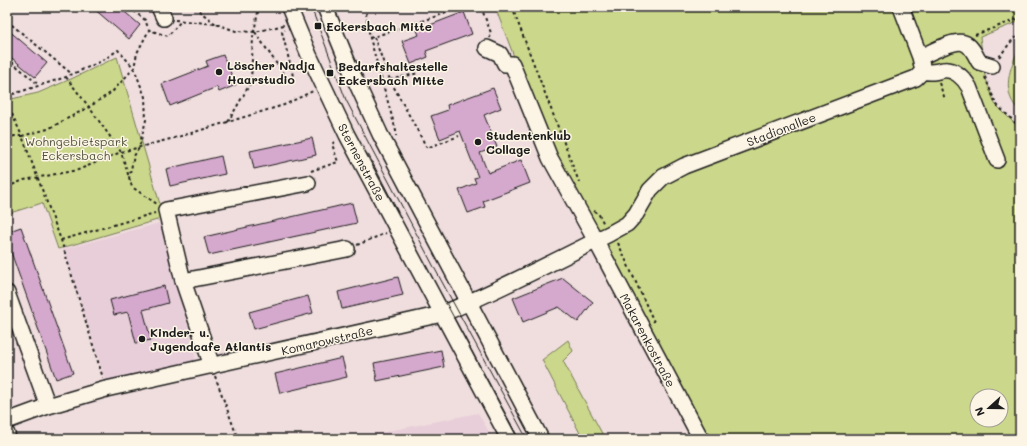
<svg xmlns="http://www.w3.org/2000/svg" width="1027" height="446" font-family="Mali,sans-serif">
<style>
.built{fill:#e8ced9}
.green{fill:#cbd88b;stroke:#747a54;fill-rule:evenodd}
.building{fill:#d5a9cd;stroke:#1c1c1c}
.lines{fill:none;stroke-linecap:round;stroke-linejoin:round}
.minor-casing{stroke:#1c1c1c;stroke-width:18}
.path{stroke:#1c1c1c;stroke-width:2;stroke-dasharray:3 3;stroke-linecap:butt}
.minor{stroke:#fcf5e5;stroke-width:15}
.tram{stroke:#1c1c1c;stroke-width:1}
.poi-dot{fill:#1c1c1c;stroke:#fcf5e5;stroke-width:1.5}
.labels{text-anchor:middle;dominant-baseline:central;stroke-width:3;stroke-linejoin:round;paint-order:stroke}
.poi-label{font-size:12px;font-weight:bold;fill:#1c1c1c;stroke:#fcf5e5;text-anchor:start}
.street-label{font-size:12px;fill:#1c1c1c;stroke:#fcf5e5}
.park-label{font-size:12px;fill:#51543d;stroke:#fcf5e5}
</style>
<rect width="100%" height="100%" fill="#f0dede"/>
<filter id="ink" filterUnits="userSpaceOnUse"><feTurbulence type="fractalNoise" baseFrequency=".025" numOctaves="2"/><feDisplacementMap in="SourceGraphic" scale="8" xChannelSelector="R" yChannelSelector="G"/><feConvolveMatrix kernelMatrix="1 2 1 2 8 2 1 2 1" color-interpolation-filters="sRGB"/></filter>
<g filter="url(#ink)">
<path class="built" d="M 163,222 L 197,364 L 107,386 L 64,249 Z
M 478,413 L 493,439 L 349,439 Z"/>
<path class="green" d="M 495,7 L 1020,7 L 1020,21 L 980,37 L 985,76 L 995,104 L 1020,129 L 1020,439 L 709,439 L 548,145 ZM 977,396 L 1001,396 L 1001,420 L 977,420 Z
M 1020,52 L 1020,111 C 1002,95 1008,72 1017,53 Z
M 117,57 L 164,218 L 58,249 L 42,203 L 7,214 L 7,100 L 38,93 L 71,79 Z
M 568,340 L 573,351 L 563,361 L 605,439 L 583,439 L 542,360 Z"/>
<path class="building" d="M 92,7 L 119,7 L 140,25 L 129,39 Z
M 464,12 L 472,34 L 426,51 L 428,57 L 411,64 L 402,41 L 419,35 L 417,30 Z
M 7,29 L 47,63 L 35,77 L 7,54 Z
M 223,55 L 236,85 L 219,92 L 217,87 L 170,106 L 162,84 L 208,66 L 206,61 Z
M 493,88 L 501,108 L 484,115 L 497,147 L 480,153 L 488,173 L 521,160 L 530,183 L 483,201 L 485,207 L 468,213 L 459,190 L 476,183 L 474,178 L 478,177 L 460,131 L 440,139 L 431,116 L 448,110 L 447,105 Z
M 312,138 L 316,155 L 254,169 L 250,151 Z
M 221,156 L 225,174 L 170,186 L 166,169 Z
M 352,203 L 357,223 L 209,255 L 204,237 Z
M 21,227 L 73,373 L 56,379 L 7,241 L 7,232 Z
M 398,277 L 403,295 L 342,309 L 338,292 Z
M 563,278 L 593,302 L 578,322 L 559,307 L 523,322 L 513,298 Z
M 164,286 L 168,303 L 143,310 L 151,340 L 136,343 L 128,312 L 114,315 L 110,300 Z
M 308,296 L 313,313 L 254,329 L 249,312 Z
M 441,350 L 444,367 L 377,381 L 374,363 Z
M 342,358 L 347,377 L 280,393 L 275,374 Z"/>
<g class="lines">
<g class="minor-casing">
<path id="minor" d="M 159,7 L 164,18
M 289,7 L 309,55 L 347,135 L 509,439
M 325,7 L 352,73 L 380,134 L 541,439
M 487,48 L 500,54 L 505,64 L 512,64 L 550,158 L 596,241 L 701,439
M 920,57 C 930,53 954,39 964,43 C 971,45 976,56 979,62 L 992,66
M 923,71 C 930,73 935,72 943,70 C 954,68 964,78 969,87 L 997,160
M 183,281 L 347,249
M 7,293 L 48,406
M 212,366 L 183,281 L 166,210 L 308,183
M 7,421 L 48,406 L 106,389 L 442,314 C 499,290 553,262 609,234 L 627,224 L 636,214 L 650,190 L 663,177 L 684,166 L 916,78 L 923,71 L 920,57 L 901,7
M 7,434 L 8,439"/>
</g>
<path class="path" d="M 129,7 L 145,20 L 149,30 L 168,36 L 181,21
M 194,7 L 216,24
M 365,7 L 370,38 L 396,131 L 396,136
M 481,7 L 491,33 L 490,38
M 512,7 L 579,182
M 869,11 L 880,7
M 175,20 L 216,24 L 236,31 L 255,32 L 284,25
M 7,21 L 72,74
M 255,32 L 287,79 L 291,80 L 293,76 L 282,32 L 285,30
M 975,35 L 1020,18
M 374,37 L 390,80 L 427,148 L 459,136
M 370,38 L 464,7
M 999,57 L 1014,38 L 1020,37
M 7,58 L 39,85
M 66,77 L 89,107 L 112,92 L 134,68 L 137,53 L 149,30
M 985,77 L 996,104 L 1020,127
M 390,80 L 418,73
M 939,83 L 945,99
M 7,96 L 66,77 L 102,61 L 118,50 L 134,68 L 145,97 L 146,120 L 139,148 L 134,156 L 129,178
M 7,103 L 22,136 L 48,129 L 89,107 L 121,152 L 132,187 L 157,204
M 228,122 L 251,82 L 253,37 L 259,7
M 7,138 L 15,136 L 22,136 L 61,240 L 103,378
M 311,171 L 338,162 L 332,144 L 336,141
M 7,187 L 24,180 L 78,170 L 121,152 L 178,137 L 284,105 L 313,91
M 594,211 L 598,213 L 604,224
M 61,240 L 155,213
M 618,243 L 654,322
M 357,245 L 386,233
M 215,376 L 238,439"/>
<use href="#minor" class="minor"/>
<path class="tram" d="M 311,7 L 346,100 L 435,269 L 527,439
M 368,154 L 398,212
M 445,301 L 519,439"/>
</g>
</g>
<g class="poi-dot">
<rect x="314" y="22" width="8" height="8" rx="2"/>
<circle cx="219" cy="72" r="4"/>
<rect x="326" y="69" width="8" height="8" rx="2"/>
<circle cx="478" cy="142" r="4"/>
<circle cx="142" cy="339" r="4"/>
</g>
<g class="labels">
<g class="poi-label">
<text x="326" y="26">Eckersbach Mitte</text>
<text x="227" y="65">Löscher Nadja<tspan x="227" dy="14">Haarstudio</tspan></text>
<text x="338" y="66">Bedarfshaltestelle<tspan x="338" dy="14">Eckersbach Mitte</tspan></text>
<text x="486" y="135">Studentenklub<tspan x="486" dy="14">Collage</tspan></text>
<text x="150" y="332">Kinder- u.<tspan x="150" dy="14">Jugendcafe Atlantis</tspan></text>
</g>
<g class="street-label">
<text transform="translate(781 129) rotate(-21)">Stadionallee</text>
<text transform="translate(362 162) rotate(62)">Sternenstraße</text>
<text transform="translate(327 340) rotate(-13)">Komarowstraße</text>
<text transform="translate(648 340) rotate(62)">Makarenkostraße</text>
</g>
<g class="park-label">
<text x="76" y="141">Wohngebietspark<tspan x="76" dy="14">Eckersbach</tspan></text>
</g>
</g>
<rect width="1027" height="446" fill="none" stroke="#fcf5e5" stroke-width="24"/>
<rect x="12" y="12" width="1003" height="422" fill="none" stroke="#1c1c1c" stroke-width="1.5" filter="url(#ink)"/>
<g transform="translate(989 408) rotate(249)"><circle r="19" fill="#fcf5e5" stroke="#a29e95"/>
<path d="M0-3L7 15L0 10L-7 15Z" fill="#1c1c1c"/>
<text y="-6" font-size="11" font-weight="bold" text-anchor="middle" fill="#1c1c1c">N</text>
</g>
</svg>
